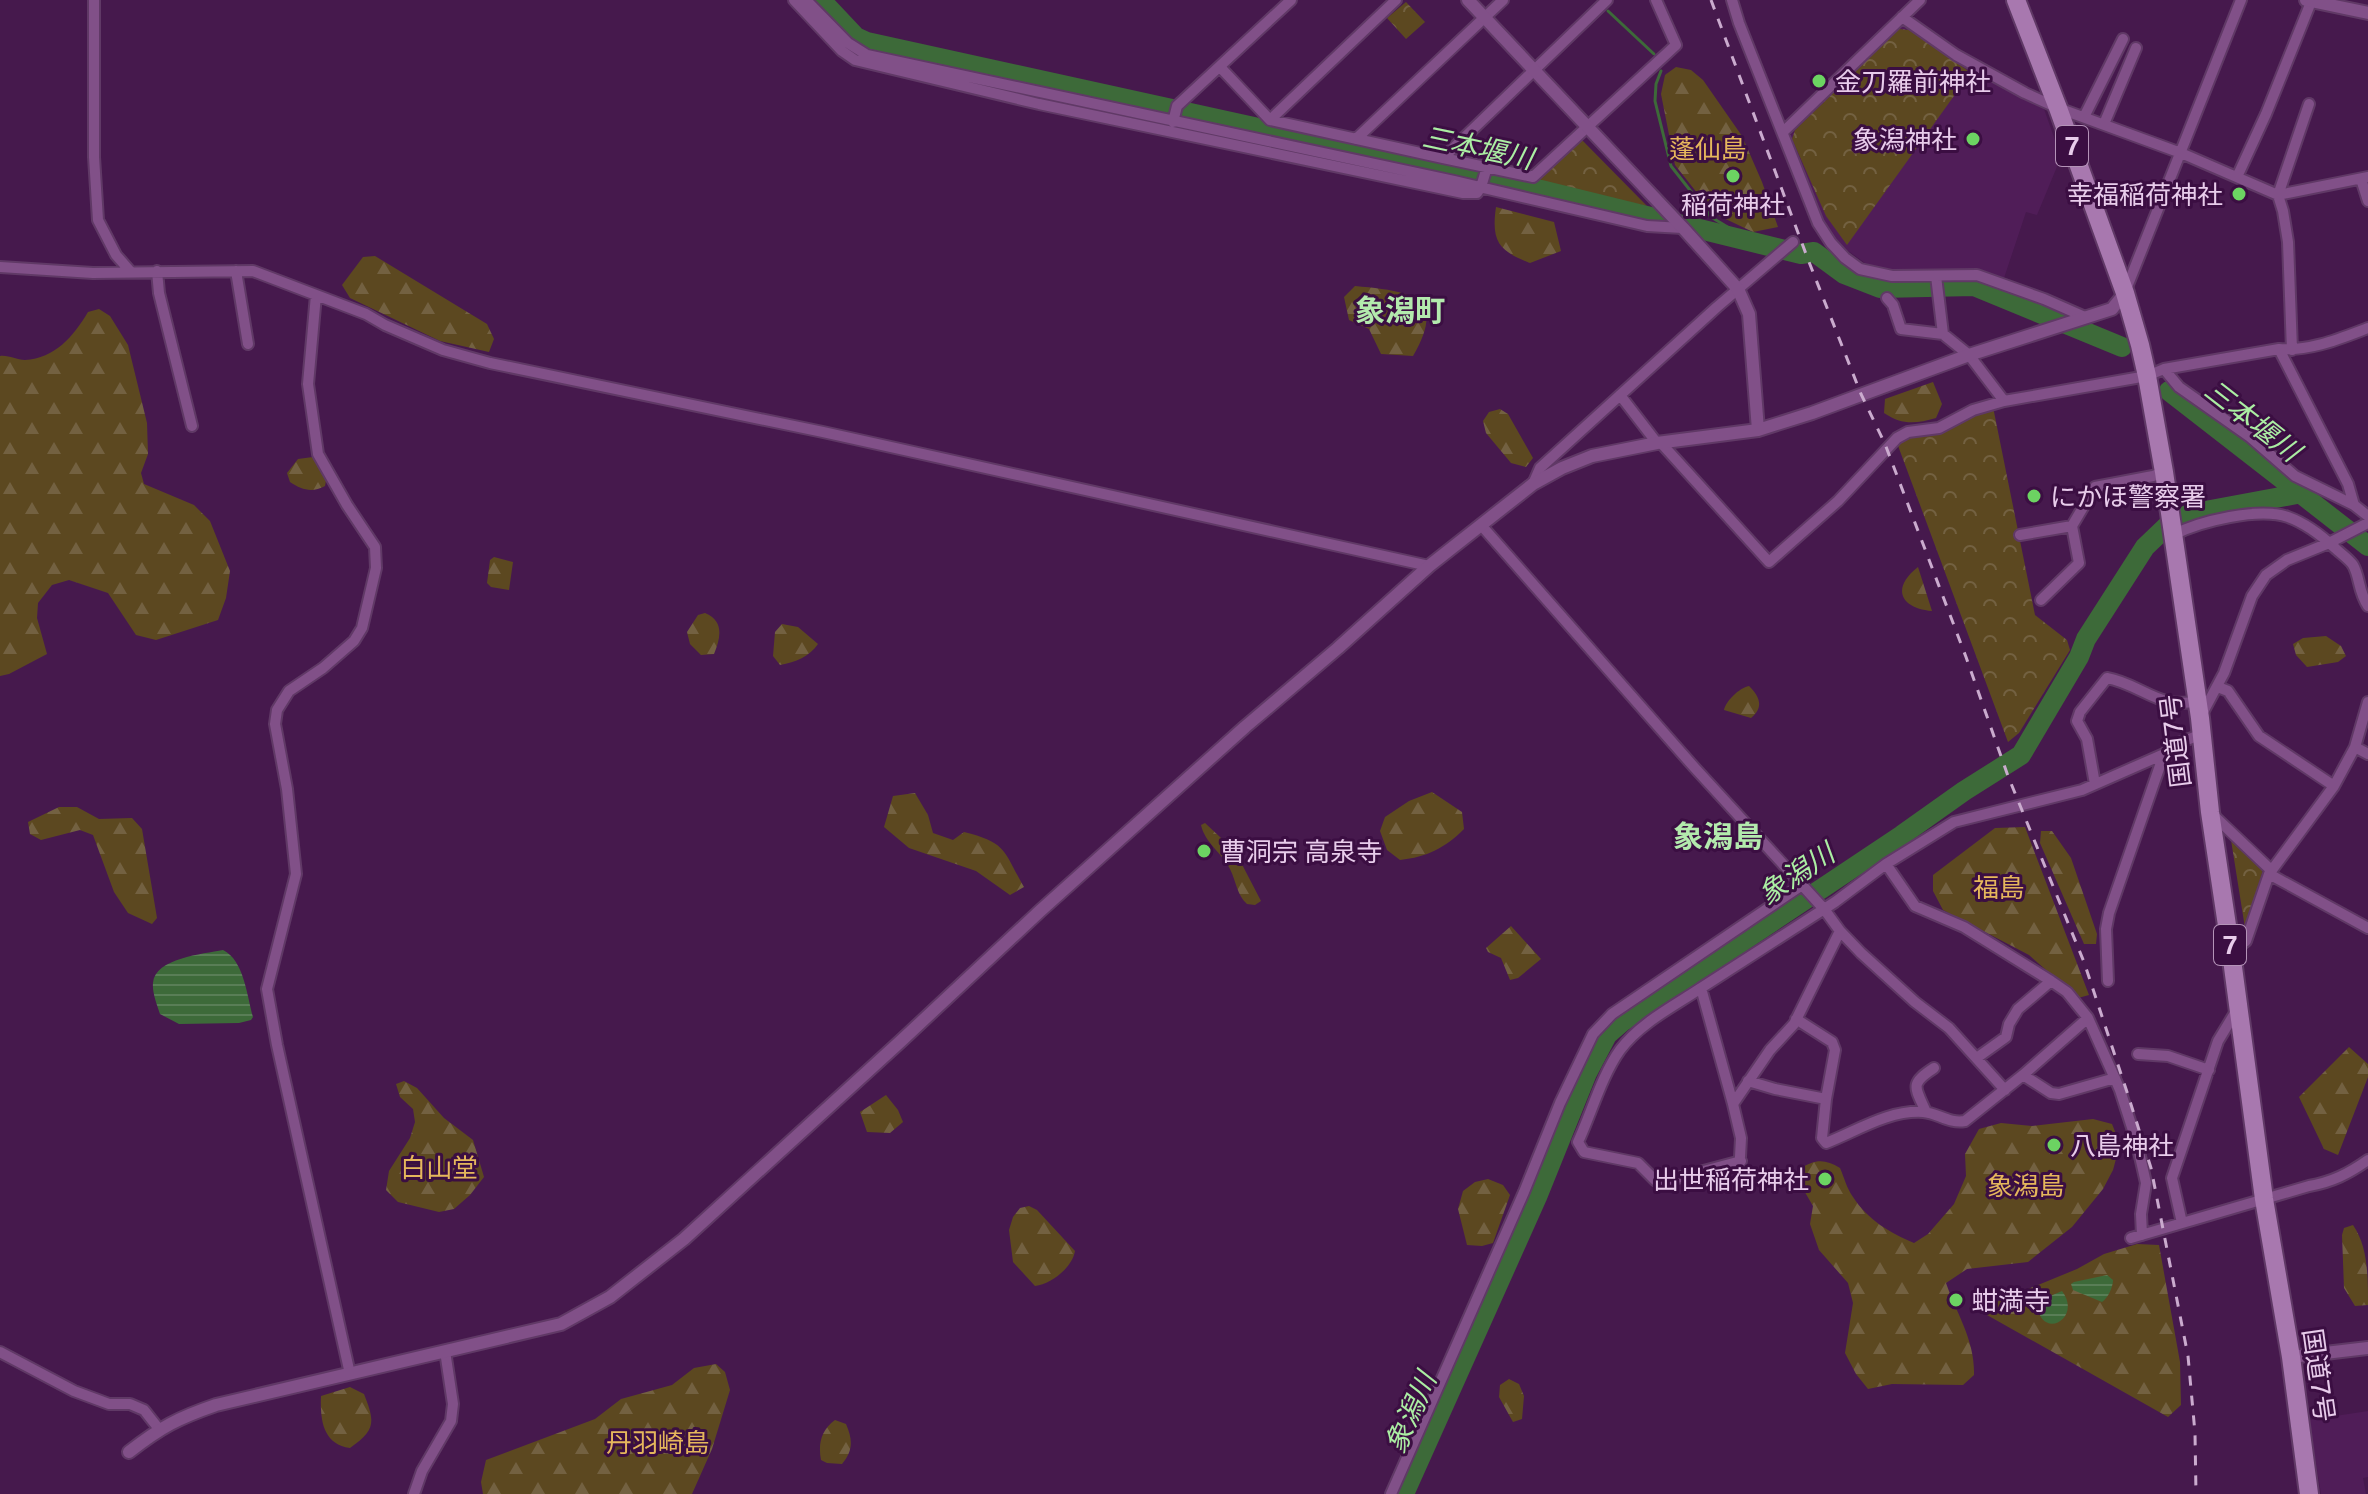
<svg xmlns="http://www.w3.org/2000/svg" width="2368" height="1494" font-family="'Public Sans','Noto Sans JP',sans-serif">
<style>
.built{fill:#501d58}
.forest{fill:url(#forest-firs)}
.park{fill:url(#park-crowns)}
.water{fill:url(#water-rules)}
.lines{fill:none;stroke-linecap:round;stroke-linejoin:round}
.stream{stroke:#3d6a39;stroke-width:3}
.river{stroke:#3d6a39;stroke-width:20}
.minor-casing{stroke:#603966;stroke-width:14}
.tertiary-casing{stroke:#603966;stroke-width:16}
.trunk-casing{stroke:#603966;stroke-width:22}
.minor{stroke:#815088;stroke-width:10}
.tertiary{stroke:#815088;stroke-width:12}
.trunk{stroke:#a878af;stroke-width:18}
.rail{stroke:#caabce;stroke-width:3;stroke-dasharray:10 10;stroke-linecap:butt}
.poi-dot{fill:#6cd362;stroke:#3b0e42;stroke-width:3}
.labels{text-anchor:middle;dominant-baseline:central;stroke-width:6;stroke-linejoin:round;paint-order:stroke}
.shield{fill:#3b0e42;stroke:#b493b8;stroke-width:2}
.shield-label{font-size:24px;font-weight:bold;fill:#e8cceb}
.poi-label{font-size:26px;fill:#e8cceb;stroke:#3b0e42;text-anchor:start}
.park-label{font-size:26px;fill:#e5b75c;stroke:#3b0e42}
.street-label{font-size:26px;fill:#e8cceb;stroke:#3b0e42}
.water-label{font-size:28px;font-style:italic;fill:#abeea3;stroke:#3b0e42}
.quarter-label{font-size:30px;font-weight:bold;fill:#b3eaad;stroke:#3b0e42}
</style>
<defs>
<pattern id="forest-firs" width="22" height="20" patternUnits="userSpaceOnUse" patternTransform="scale(2)"><rect width="22" height="20" fill="#5c4820"/><path d="M5 1l3.5 6h-7zM16 11l3.5 6h-7z" fill="#736141"/></pattern>
<pattern id="park-crowns" width="20" height="18" patternUnits="userSpaceOnUse" patternTransform="scale(2)"><rect width="20" height="18" fill="#5c4820"/><path d="M2 6a3 3 0 1 1 6 0M12 15a3 3 0 1 1 6 0" fill="none" stroke="#736141"/></pattern>
<pattern id="water-rules" width="6" height="5" patternUnits="userSpaceOnUse" patternTransform="scale(2)"><rect width="6" height="5" fill="#3d6a39"/><path d="M0 2.5h6" fill="none" stroke="#597e56"/></pattern>
</defs>
<rect width="100%" height="100%" fill="#46194d"/>
<path class="built" d="M 1902,24 L 2044,109 L 2061,157 L 2037,215 L 2026,212 L 2004,278 L 1976,268 L 1914,273 L 1887,271 L 1865,263 L 1847,250 L 1832,237 L 1824,222 L 1790,136 Z
M 2368,1411 L 2368,1477 L 2363,1478 L 2366,1494 L 2321,1494 L 2309,1420 Z"/>
<path class="forest" d="M 1676,67 L 1691,70 L 1703,80 L 1742,136 L 1762,182 L 1778,227 L 1753,232 L 1713,213 L 1675,165 L 1661,94 L 1665,75 Z
M 1496,207 L 1554,222 L 1561,251 L 1530,263 C 1499,251 1491,242 1496,207 Z
M 375,256 L 487,324 L 494,339 L 489,352 L 440,341 L 350,298 L 342,285 L 363,257 Z
M 1355,286 C 1404,291 1450,293 1413,356 L 1381,354 L 1369,329 L 1349,320 L 1344,297 Z
M 99,309 L 110,316 L 128,345 L 147,423 L 148,454 L 141,473 L 144,484 L 194,505 L 210,521 L 230,571 L 226,598 L 218,620 L 156,640 L 136,635 L 108,593 L 69,580 L 52,585 L 38,603 L 37,618 L 47,654 L 9,674 L 0,676 L 0,356 C 9,355 16,360 25,360 C 55,358 73,337 88,312 Z
M 1933,382 L 1942,404 L 1936,418 C 1915,424 1902,425 1884,413 L 1885,399 Z
M 1500,409 L 1508,414 L 1533,458 L 1526,467 L 1511,463 L 1486,433 L 1483,421 L 1489,412 Z
M 313,457 L 326,481 L 325,486 C 312,493 302,490 290,482 L 287,473 L 298,459 Z
M 494,557 L 513,562 L 509,590 L 491,587 L 487,583 L 490,560 Z
M 1918,567 L 1932,611 C 1900,608 1891,588 1918,567 Z
M 705,613 C 724,621 721,637 714,654 L 701,655 L 690,644 L 687,632 L 698,615 Z
M 782,624 L 798,627 L 818,644 C 809,657 796,662 780,665 L 773,656 L 775,632 Z
M 2326,636 L 2341,646 L 2346,656 L 2338,662 L 2307,667 L 2296,655 L 2293,644 L 2303,638 Z
M 1749,686 C 1760,697 1764,707 1751,718 L 1724,710 C 1726,701 1739,688 1749,686 Z
M 1432,792 L 1462,812 L 1464,829 C 1445,848 1427,857 1400,860 L 1387,850 L 1380,831 L 1385,817 L 1409,801 Z
M 915,793 L 928,815 L 933,833 L 953,840 L 964,832 C 1008,843 1003,851 1024,887 L 1010,895 L 976,871 L 909,848 L 884,827 L 893,796 Z
M 59,807 L 77,807 L 99,819 L 132,818 L 142,829 L 157,918 L 152,924 L 128,913 L 114,892 L 93,835 L 80,830 L 41,840 L 30,834 L 28,822 Z
M 1205,823 L 1235,851 L 1261,901 L 1255,905 L 1247,904 C 1237,895 1236,881 1230,869 C 1222,853 1205,843 1201,825 Z
M 2025,827 L 2089,995 L 2078,998 L 2029,955 L 1943,910 L 1933,891 L 1933,875 L 1995,828 Z
M 2041,831 L 2052,831 L 2071,858 L 2097,934 L 2096,944 L 2084,944 L 2040,843 Z
M 1511,926 L 1541,959 L 1518,978 L 1510,980 L 1501,958 L 1488,952 L 1486,948 Z
M 2349,1047 L 2368,1064 L 2368,1077 L 2338,1155 L 2324,1149 L 2299,1097 Z
M 404,1081 L 417,1088 L 444,1118 L 473,1140 L 484,1177 L 470,1195 L 454,1209 L 439,1212 L 398,1202 L 386,1190 L 389,1171 L 410,1138 L 415,1122 L 413,1109 L 400,1097 L 396,1084 Z
M 886,1095 L 898,1110 L 903,1122 L 890,1133 L 867,1132 L 860,1112 Z
M 2093,1119 L 2112,1124 L 2120,1144 L 2113,1170 L 2103,1189 L 2072,1227 L 2028,1262 L 1967,1269 L 1946,1283 C 1957,1315 1975,1340 1974,1375 L 1963,1385 L 1892,1384 L 1868,1389 L 1856,1374 L 1845,1353 L 1853,1303 L 1848,1283 L 1819,1250 L 1810,1224 L 1813,1206 L 1799,1182 L 1800,1169 C 1815,1159 1825,1159 1840,1168 C 1844,1177 1847,1189 1853,1197 C 1868,1220 1890,1233 1914,1243 L 1928,1234 L 1954,1204 L 1966,1176 L 1965,1154 L 1979,1129 L 2001,1123 L 2032,1126 Z
M 1488,1179 L 1503,1185 L 1510,1195 L 1493,1243 L 1482,1246 L 1467,1245 L 1458,1209 L 1463,1191 L 1475,1182 Z
M 1029,1206 L 1037,1210 L 1075,1251 C 1072,1268 1051,1284 1035,1286 L 1013,1262 L 1009,1230 L 1013,1217 L 1020,1208 Z
M 2353,1225 C 2368,1247 2368,1275 2368,1305 L 2355,1306 L 2344,1288 L 2342,1235 L 2344,1228 Z
M 2137,1244 L 2159,1245 L 2180,1362 L 2181,1405 L 2168,1417 L 1987,1315 L 1984,1307 L 2077,1269 L 2104,1254 Z
M 716,1364 L 725,1372 L 730,1390 L 712,1449 L 692,1494 L 483,1494 L 481,1482 L 486,1460 L 595,1419 L 621,1399 L 672,1385 L 694,1368 Z
M 1509,1379 L 1519,1384 L 1524,1396 L 1522,1419 L 1513,1422 L 1499,1397 L 1500,1385 Z
M 350,1387 L 364,1394 C 375,1422 376,1430 350,1448 C 323,1444 320,1420 321,1396 Z
M 835,1420 L 846,1424 C 853,1440 853,1451 842,1464 L 827,1463 L 821,1460 C 818,1444 821,1430 835,1420 Z"/>
<path class="park" d="M 1406,2 L 1425,22 L 1406,39 L 1387,18 Z
M 1899,29 L 1909,30 L 1967,70 L 1969,75 L 1847,245 L 1826,216 L 1792,139 L 1795,130 Z
M 1582,140 L 1647,206 L 1536,182 Z
M 1993,407 L 2035,615 L 2067,640 L 2070,650 L 2019,733 L 2008,742 L 1897,443 L 1911,434 Z
M 2231,840 L 2263,870 L 2245,929 L 2245,928 Z"/>
<path class="water" d="M 223,950 C 244,960 247,996 253,1017 L 251,1020 L 239,1023 L 179,1024 L 160,1014 C 157,1005 152,992 153,983 C 155,958 203,954 223,950 Z
M 2107,1275 L 2113,1280 C 2113,1287 2108,1298 2102,1302 L 2073,1290 L 2071,1284 L 2074,1282 Z
M 2062,1291 C 2083,1318 2041,1342 2037,1304 L 2041,1300 Z"/>
<g class="lines">
<path class="stream" d="M 1608,11 L 1654,54
M 1661,71 L 1656,84 L 1655,101 L 1671,166 L 1711,217 L 1749,240"/>
<path class="river" d="M 821,0 L 856,37 L 867,42 L 1541,190 L 1801,254 L 1814,252 L 1844,274 L 1880,288 L 1974,286 L 2122,347
M 2169,391 L 2368,546
M 1404,1494 L 1537,1197 L 1587,1073 L 1607,1035 L 1622,1022 L 1902,835 L 1964,791 L 2021,755 L 2079,657 L 2086,639 L 2145,547 L 2168,525 L 2189,514 L 2302,493"/>
<g class="minor-casing">
<path id="minor" d="M 94,0 L 94,157 L 98,220 L 116,255 L 130,271
M 794,0 L 842,51 L 855,60 L 1039,104 L 1463,193 L 1477,193 L 1481,187 L 1487,167
M 806,0 L 848,43 L 867,55 L 1454,181 L 1647,226 L 1683,228
M 1732,0 L 1739,23 L 1818,223 L 1831,243 L 1845,258 L 1860,269 L 1892,276 L 1977,275 L 2044,299 L 2085,317
M 1902,17 L 1956,55 L 2025,93 L 2058,108 L 2181,153 L 2278,195 L 2368,177
M 1220,67 L 1270,120 L 1396,0
M 2084,117 L 2123,39
M 1270,120 L 1443,158 L 1607,0
M 1173,122 L 1177,106 L 1291,0
M 2104,124 L 2136,48
M 1783,132 L 1920,0
M 1356,139 L 1503,0
M 1443,158 L 1533,177 L 1676,45 L 1656,0
M 2237,177 L 2266,114 L 2311,2
M 2361,179 L 2368,201
M 0,267 L 93,273 L 253,271 L 366,314 L 385,325 L 443,350 L 490,363 L 823,432 L 1429,566
M 157,271 L 159,293 L 192,426
M 236,271 L 248,344
M 1936,276 L 1943,334 L 1969,355 L 2004,401 L 2147,376 L 2164,369 L 2279,349 C 2311,351 2339,339 2368,328
M 2125,292 L 2241,0
M 316,295 L 308,384 L 318,454 L 347,505 L 375,547 L 376,568 L 362,628 L 354,641 L 323,668 L 289,691 L 277,710 L 275,724 L 287,789 L 296,874 L 267,989 L 277,1045 L 350,1374
M 1887,298 L 1893,305 L 1901,329 L 1943,334
M 2279,349 L 2348,484 L 2354,505
M 2292,350 L 2288,242 L 2283,211 L 2278,195 L 2309,104
M 2164,369 L 2179,387 L 2250,437 L 2295,476 L 2354,505 L 2368,516
M 1620,395 L 1657,443
M 1661,443 L 1769,562 L 1838,501 L 1897,438 L 1908,432 L 1939,428 L 1973,410 L 2004,401
M 1533,484 L 1540,468 L 1717,307 L 1793,242
M 1481,525 L 1694,767 L 1824,909 L 1840,931 L 1794,1024 L 1770,1050 L 1733,1104 L 1741,1138 L 1740,1157
M 2020,535 L 2072,526
M 2173,535 C 2200,521 2259,507 2288,517 C 2305,523 2322,536 2335,548 C 2340,553 2349,559 2353,565 C 2360,577 2358,591 2368,606
M 2041,600 L 2079,563 L 2072,526 L 2095,487 L 2153,476 L 2164,472
M 2218,687 L 2228,691 L 2259,736 L 2334,786
M 2201,716 L 2224,673 L 2252,596 L 2266,575 L 2287,560 L 2329,543 L 2368,523
M 2355,747 L 2368,754
M 2095,784 L 2087,739 L 2077,721 L 2080,712 L 2107,678 C 2131,682 2149,698 2170,702 C 2179,704 2189,702 2198,702
M 2212,814 L 2271,870
M 1886,864 L 1915,906 L 1964,927 L 2051,981 L 2067,992 L 2088,1018
M 2269,874 L 2368,928
M 1840,931 L 1861,953 L 1915,1002 L 1949,1028 L 2005,1090
M 2231,952 L 2246,941 L 2269,874 L 2334,786 L 2355,747 L 2368,702
M 2108,981 L 2106,929 L 2109,913 L 2164,754
M 1701,988 C 1674,1006 1640,1023 1620,1050 C 1602,1075 1591,1114 1578,1142 L 1584,1152 L 1638,1163 L 1656,1181 L 1666,1181 L 1741,1161
M 1796,1019 L 1832,1042 L 1835,1050 L 1826,1099 L 1822,1138 L 1826,1143 C 1857,1131 1888,1110 1923,1112 C 1938,1113 1949,1124 1965,1121 L 2023,1075 L 2088,1018 L 2120,1090 L 2137,1143 L 2146,1183 L 2141,1214 L 2142,1235
M 2138,1054 L 2168,1056 L 2209,1070
M 1978,1057 L 2006,1037 L 2009,1024 L 2018,1009 L 2051,981
M 2023,1075 L 2051,1093 L 2059,1094 L 2115,1078
M 1748,1081 L 1775,1089 L 1826,1099
M 1733,1104 L 1701,988 L 1835,902 L 1886,864 L 1954,822 L 2082,790 L 2164,754 L 2181,742 L 2200,735
M 1926,1112 C 1915,1087 1909,1084 1934,1068
M 2182,1223 L 2172,1178 L 2218,1041 L 2238,1008
M 2131,1238 L 2309,1186 C 2332,1182 2348,1174 2368,1160
M 0,1352 L 74,1391 L 109,1404 L 130,1404 L 144,1410 L 159,1429
M 414,1494 L 422,1471 L 451,1421 L 453,1404 L 445,1351
M 1391,1494 L 1524,1192 L 1560,1103 L 1593,1034 L 1612,1014 L 1802,885"/>
</g>
<g class="tertiary-casing">
<path id="tertiary" d="M 1468,0 L 1683,228 L 1738,289 L 1749,314 L 1758,430
M 2306,0 L 2368,13
M 2291,1357 L 2368,1348
M 129,1452 C 161,1427 178,1418 216,1405 L 561,1324 L 610,1297 L 684,1239 L 902,1040 L 1040,911 L 1245,727 L 1338,648 L 1429,566 L 1533,484 L 1562,468 L 1592,456 L 1657,443 L 1758,430 L 1812,413 L 1969,355 L 2112,309 L 2125,293"/>
</g>
<g class="trunk-casing">
<path id="trunk" d="M 2016,0 L 2058,108 L 2125,293 L 2140,345 L 2147,376 L 2164,472 L 2200,718 L 2210,812 L 2231,952 L 2264,1199 L 2291,1357 L 2309,1494"/>
</g>
<use href="#minor" class="minor"/>
<use href="#tertiary" class="tertiary"/>
<use href="#trunk" class="trunk"/>
<path class="rail" d="M 1711,0 L 1809,262 L 1861,394 L 1885,444 L 1966,657 L 2008,776 L 2084,962 L 2128,1095 L 2151,1168 L 2188,1356 L 2195,1433 L 2196,1494"/>
</g>
<g class="poi-dot">
<circle cx="1819" cy="81" r="8"/>
<circle cx="1973" cy="139" r="8"/>
<circle cx="1733" cy="176" r="8"/>
<circle cx="2239" cy="194" r="8"/>
<circle cx="2034" cy="496" r="8"/>
<circle cx="1204" cy="851" r="8"/>
<circle cx="2054" cy="1145" r="8"/>
<circle cx="1825" cy="1179" r="8"/>
<circle cx="1956" cy="1300" r="8"/>
</g>
<g class="labels">
<g class="shield">
<rect x="2056" y="126" width="32" height="40" rx="6"/>
<rect x="2214" y="925" width="32" height="40" rx="6"/>
</g>
<g class="shield-label">
<text x="2072" y="146">7</text>
<text x="2230" y="945">7</text>
</g>
<g class="poi-label">
<text x="1835" y="81">金刀羅前神社</text>
<text x="1957" y="139" text-anchor="end">象潟神社</text>
<text x="2223" y="194" text-anchor="end">幸福稲荷神社</text>
<text x="1733" y="204" text-anchor="middle">稲荷神社</text>
<text x="2050" y="496">にかほ警察署</text>
<text x="1220" y="851">曹洞宗 高泉寺</text>
<text x="2070" y="1145">八島神社</text>
<text x="1809" y="1179" text-anchor="end">出世稲荷神社</text>
<text x="1972" y="1300">蚶満寺</text>
</g>
<g class="park-label">
<text x="1708" y="148">蓬仙島</text>
<text x="1999" y="887">福島</text>
<text x="439" y="1167">白山堂</text>
<text x="2026" y="1185">象潟島</text>
<text x="658" y="1442">丹羽崎島</text>
</g>
<g class="street-label">
<text transform="translate(2175 741) rotate(-97)">国道7号</text>
<text transform="translate(2319 1375) rotate(82)">国道7号</text>
</g>
<g class="water-label">
<text transform="translate(1478 147) rotate(12)">三本堰川</text>
<text transform="translate(2253 420) rotate(38)">三本堰川</text>
<text transform="translate(1796 873) rotate(-34)">象潟川</text>
<text transform="translate(1410 1412) rotate(-66)">象潟川</text>
</g>
<g class="quarter-label">
<text x="1400" y="310">象潟町</text>
<text x="1718" y="836">象潟島</text>
</g>
</g>
</svg>
